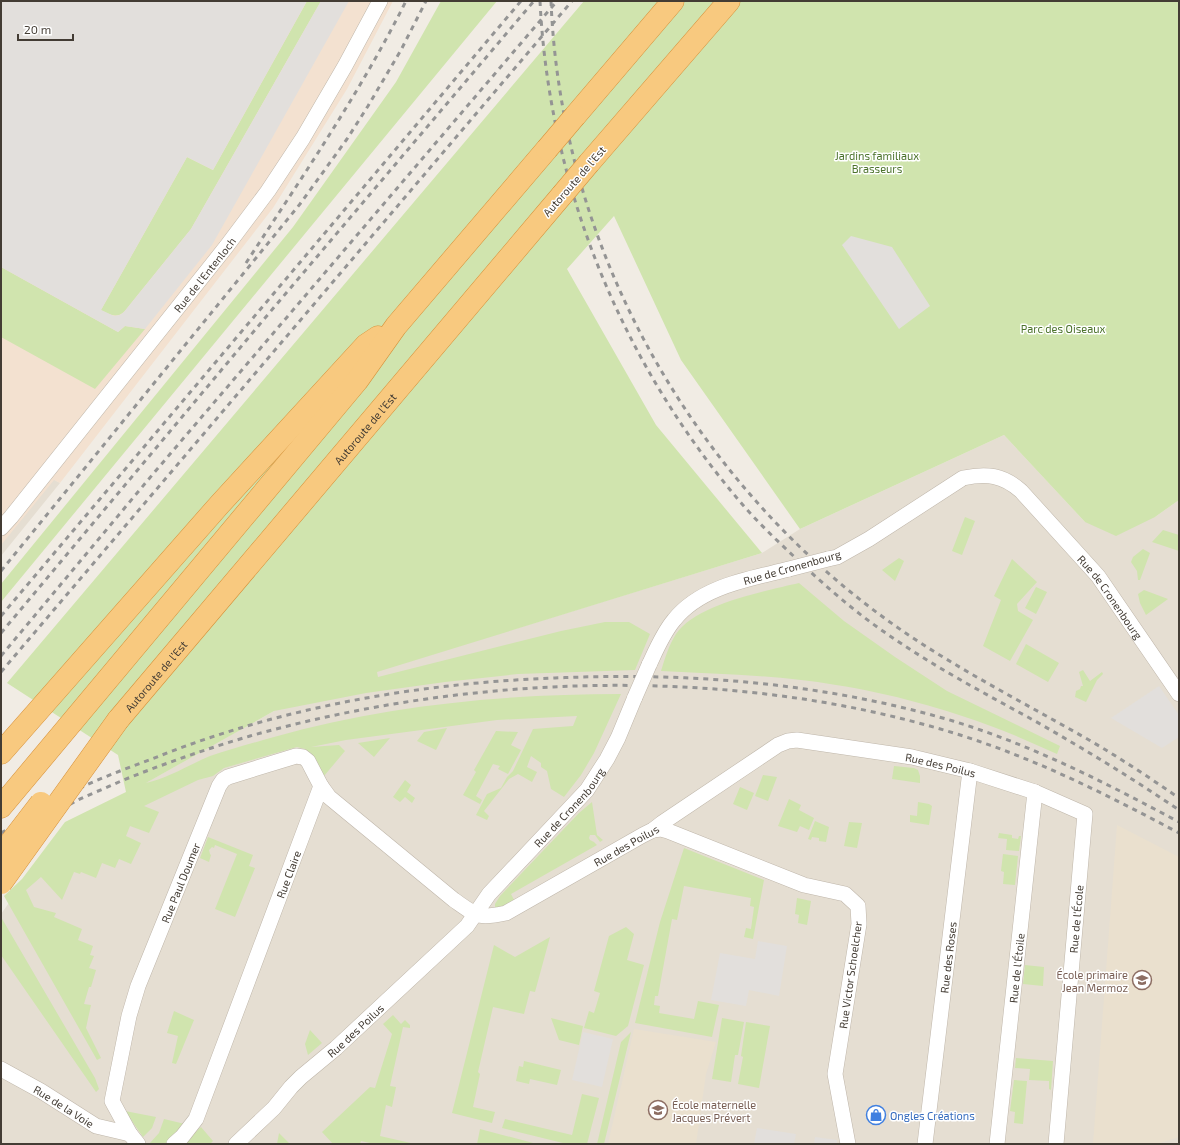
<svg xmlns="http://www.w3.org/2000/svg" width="1180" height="1145" font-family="'Exo 2',sans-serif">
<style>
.residential{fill:#e5ded2}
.commercial{fill:#f3e1d0}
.education{fill:#eae0ce}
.green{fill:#d0e4ae}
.parking{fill:#e2dfdc}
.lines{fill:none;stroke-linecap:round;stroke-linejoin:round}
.minor-casing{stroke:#bfb6aa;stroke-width:16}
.trunk-casing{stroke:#d6913a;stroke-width:23}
.minor{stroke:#fff;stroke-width:15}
.trunk{stroke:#f8c97f;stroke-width:22}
.rail{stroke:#949494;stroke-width:3;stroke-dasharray:5 5;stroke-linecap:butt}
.minor-bridge-casing{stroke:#bfb6aa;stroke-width:16;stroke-linecap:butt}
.trunk-bridge-casing{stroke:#d6913a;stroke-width:23;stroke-linecap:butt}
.minor-bridge{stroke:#fff;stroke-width:15}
.trunk-bridge{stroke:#f8c97f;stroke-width:22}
.labels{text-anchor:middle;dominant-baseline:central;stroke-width:3;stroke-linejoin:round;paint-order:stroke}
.park-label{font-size:11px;fill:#4b722b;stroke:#fff}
.street-label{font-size:11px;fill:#433c34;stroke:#fff}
.education-label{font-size:11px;fill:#785e54;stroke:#fff;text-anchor:end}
.shop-label{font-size:11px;fill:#366cbe;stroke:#fff;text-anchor:start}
</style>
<rect width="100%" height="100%" fill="#f1ece4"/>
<path class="residential" d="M 1004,435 L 1085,522 L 1155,517 L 1179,500 L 1179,1144 L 1,1144 L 1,914 L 16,893 L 126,794 L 306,693 L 762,553 L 800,529 Z
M 1,449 L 60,483 L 1,556 Z"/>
<path class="commercial" d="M 1,1 L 393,1 L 347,89 L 273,208 L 60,483 L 54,480 L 1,545 Z"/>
<path class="education" d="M 1117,825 L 1179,857 L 1179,1137 L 1157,1144 L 1093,1144 Z
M 634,1029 L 716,1042 L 706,1074 L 696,1144 L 608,1144 Z"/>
<path class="green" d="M 307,1 L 321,1 L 191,229 L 124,312 C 116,319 109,314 101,310 L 187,157 L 213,170 Z
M 441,1 L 497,1 L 1,602 L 1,584 L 293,227 L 396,82 Z
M 584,1 L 1179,1 L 1179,500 L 1155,517 L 1116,536 L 1085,522 L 1004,435 L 800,529 L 681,360 L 614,216 L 567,269 L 656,425 L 762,553 L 377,672 L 378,677 L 561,631 L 605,622 L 629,622 L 650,634 L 635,670 L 518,674 L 445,682 L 366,693 L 274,711 L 146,783 C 168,778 189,765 210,756 C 231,749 253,743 274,737 C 386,705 505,694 621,694 L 594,753 L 581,775 L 564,797 L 551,789 L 547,771 L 541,767 L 541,763 L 531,756 L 527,767 L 537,772 L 532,782 L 518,774 L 509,779 L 484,811 L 489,816 L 487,820 L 476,815 L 487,794 L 501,788 L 507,777 L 513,771 L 533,729 L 573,726 L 577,716 L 497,720 L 346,740 L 311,747 L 339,745 L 345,751 L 324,776 L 305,749 L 297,747 L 224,768 L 213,776 L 198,780 L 144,806 L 159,812 L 149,833 L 130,826 L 126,836 L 141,843 L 131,864 L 119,859 L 115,868 L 102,863 L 96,878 L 81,872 L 80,874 L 74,872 L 62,900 L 41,877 L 26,890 L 34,907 L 56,913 L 54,917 L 82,929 L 78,940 L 93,946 L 90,955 L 94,956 L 89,968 L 96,970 L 91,987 L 89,987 L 84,1004 L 91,1005 L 86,1028 L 101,1058 L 97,1060 L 4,896 L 22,879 L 65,822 L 126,792 L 118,755 L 7,683 Z
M 1,267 L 118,332 L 125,326 L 145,329 L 95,389 L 1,337 Z
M 965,517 L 975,521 L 962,555 L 952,551 Z
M 1163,530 L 1179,535 L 1179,551 L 1152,542 Z
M 1143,549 L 1150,553 L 1140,580 L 1138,580 L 1137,571 L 1131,562 L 1133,557 Z
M 899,558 L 904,561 L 895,581 L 882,570 Z
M 1012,559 L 1037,582 L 1017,604 L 1018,611 L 1033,620 L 1010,661 L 983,646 L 1001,600 L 994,596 Z
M 799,583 L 844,621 L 895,657 L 947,691 L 1060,746 L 1057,754 C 1037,745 1017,736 996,728 C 947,709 888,693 836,685 C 778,675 719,674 661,671 C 665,658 669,645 676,634 C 696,604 765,591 799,583 Z
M 1036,587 L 1047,592 L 1036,614 L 1025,608 Z
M 1144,590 L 1168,599 L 1146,615 L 1140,603 L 1138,594 Z
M 1026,644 L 1059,663 L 1048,682 L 1016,664 Z
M 1083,670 L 1090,681 L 1102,672 L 1103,674 L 1097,680 L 1086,702 L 1075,697 L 1076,691 L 1080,689 L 1081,686 L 1083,686 L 1079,672 Z
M 447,728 L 436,750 L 417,741 L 424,732 Z
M 496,731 L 518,732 L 511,745 L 521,750 L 508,774 L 498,769 L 500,766 L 493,764 L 476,796 L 482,800 L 480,804 L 463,795 L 476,772 L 474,770 Z
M 390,738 L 374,757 L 358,743 Z
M 894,766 L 914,768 L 918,770 L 920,776 L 920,783 L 892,779 Z
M 763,775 L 777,777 L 768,801 L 755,796 Z
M 405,780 L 411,785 L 407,792 L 415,798 L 412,803 L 405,797 L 400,802 L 393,797 Z
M 740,787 L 754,793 L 747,810 L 733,804 Z
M 789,799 L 801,805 L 799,810 L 814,818 L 809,830 L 800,826 L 797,832 L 778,826 Z
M 592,802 L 597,835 L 603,840 L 600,842 L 595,835 L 590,835 L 589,838 L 590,840 L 594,842 L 597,845 L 511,894 L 515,902 L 497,909 L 495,907 L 495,904 L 500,896 L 579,813 Z
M 918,802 L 929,804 L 932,806 L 929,825 L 910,822 L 910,815 L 917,816 Z
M 815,821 L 829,827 L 826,842 L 819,841 L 819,838 L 812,837 L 811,840 L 808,839 Z
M 849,822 L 862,823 L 857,848 L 844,846 Z
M 999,833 L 1012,835 L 1012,838 L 1018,839 L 1019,836 L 1021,836 L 1019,851 L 1006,850 L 1007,839 L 998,838 Z
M 208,837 L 253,855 L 249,866 L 255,868 L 235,917 L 215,909 L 237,854 L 215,845 L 214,848 L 212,847 L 209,850 L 210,854 L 211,855 L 209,862 L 200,858 Z
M 684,848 L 764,880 L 753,939 L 744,937 L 746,928 L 751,929 L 754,907 L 750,906 L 751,898 L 684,886 L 677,920 L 672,919 L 658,996 L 655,996 L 654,1005 L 660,1006 L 659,1013 L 694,1019 L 698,1001 L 719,1005 L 712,1037 L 635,1023 L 660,922 Z
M 1003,854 L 1018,856 L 1015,885 L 1003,884 L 1004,872 L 1001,871 Z
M 797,898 L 811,901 L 807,925 L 798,923 L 799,915 L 795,914 Z
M 1,917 L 95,1078 L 99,1089 L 96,1092 L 1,955 Z
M 626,927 L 634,934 L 627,960 L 644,965 L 628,1026 L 616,1036 L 584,1028 L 589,1011 L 594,1013 L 600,993 L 594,991 L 609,936 Z
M 550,937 L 535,992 L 530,991 L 524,1014 L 493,1007 L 478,1072 L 480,1074 L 473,1107 L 495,1112 L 492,1123 L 452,1113 L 494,945 L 515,957 Z
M 1025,965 L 1044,967 L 1043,986 L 1023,984 Z
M 174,1011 L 194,1020 L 176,1064 L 172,1063 L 178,1036 L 167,1033 Z
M 393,1015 L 401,1024 L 405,1020 L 410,1025 L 410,1028 L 403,1027 L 390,1086 L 396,1087 L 392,1107 L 386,1105 L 380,1136 L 415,1144 L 375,1144 L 361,1141 L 360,1144 L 333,1144 L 322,1132 L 370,1087 L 375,1088 L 392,1034 L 383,1024 Z
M 551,1018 L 583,1026 L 579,1045 L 559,1040 Z
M 722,1018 L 744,1022 L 738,1055 L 735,1055 L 731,1082 L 712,1079 Z
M 746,1022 L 770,1026 L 759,1088 L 738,1084 L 743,1057 L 741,1056 Z
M 310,1030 L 322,1043 L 308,1055 L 305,1044 Z
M 631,1032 L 604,1144 L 597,1144 L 621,1042 Z
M 1016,1058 L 1053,1061 L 1051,1090 L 1049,1089 L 1049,1081 L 1029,1080 L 1030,1069 L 1015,1068 Z
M 524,1061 L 561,1070 L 557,1085 L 530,1079 L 529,1084 L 516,1081 L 519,1066 L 523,1067 Z
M 1014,1080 L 1027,1081 L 1023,1124 L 1014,1123 L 1015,1112 L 1010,1111 Z
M 582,1094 L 599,1098 L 587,1144 L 567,1144 L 502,1128 L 505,1119 L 572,1135 Z
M 125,1111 L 156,1117 L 152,1128 L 143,1137 Z
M 164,1119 L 185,1124 L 179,1132 L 166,1144 L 149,1144 L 159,1133 Z
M 201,1127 L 213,1141 L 210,1144 L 182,1144 Z
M 480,1129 L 537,1144 L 477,1144 Z
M 279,1133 L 290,1144 L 277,1144 Z"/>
<path class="parking" d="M 1,1 L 307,1 L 213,170 L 187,157 L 101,310 L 114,316 L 120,315 L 124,312 L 191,229 L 321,1 L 349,1 L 212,245 L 145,329 L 125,326 L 118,332 L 1,267 Z
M 851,236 L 892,247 L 930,306 L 899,329 L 842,245 Z
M 1159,686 L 1179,715 L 1179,737 L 1162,748 L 1111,718 Z
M 758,941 L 787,946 L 779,996 L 749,990 L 746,1006 L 711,1000 L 720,953 L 755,959 Z
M 583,1032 L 613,1039 L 602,1087 L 572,1080 Z
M 757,1128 L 796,1134 L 794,1144 L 754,1144 Z
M 815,1137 L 837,1140 L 837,1144 L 814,1144 Z"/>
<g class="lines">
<g class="minor-casing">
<g id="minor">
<path id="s1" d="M 1,528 L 11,517 L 226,247 L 268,191 L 303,138 L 345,66 L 380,1"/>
<path id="s2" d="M 828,559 L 837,557 L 869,539 L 963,478 C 987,473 1003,475 1021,491 L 1098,576 L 1179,694"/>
<path d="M 649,665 C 656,650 663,633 674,620 C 701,586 750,579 789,569"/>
<path d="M 653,830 L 661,829 L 668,831 L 804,885 L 845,894 L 858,906 L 859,924 L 835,1074 L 848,1144"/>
<path id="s3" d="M 1,1069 L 41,1091 L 96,1126 L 130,1134"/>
<path id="s4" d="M 138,1144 L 130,1134 L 112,1101 L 129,1016 L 138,986 L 219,786 L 223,780 L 228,777 L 296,756 L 303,757 L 308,761 L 321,786"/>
<path id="s5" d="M 174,1144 L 182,1137 L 196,1119 L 321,786 L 329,797 L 454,900 C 477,916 478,919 506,913 L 643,835 L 653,830 L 662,823 L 778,745 L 788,741 L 797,740 L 912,757 L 970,771 L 1035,792 L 1085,814 L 1056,1144"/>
<path id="s6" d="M 236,1144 L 274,1108 L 291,1087 L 301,1077 L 336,1048 L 467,926 L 489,894 L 587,790 L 607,759 L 618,738 L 635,697"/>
<path id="s7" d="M 925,1144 L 970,771"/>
<path id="s8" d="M 997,1144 L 1035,792"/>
</g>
</g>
<g class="trunk-casing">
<g id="trunk">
<path d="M 575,116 L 673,1"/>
<path d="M 589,163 L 729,1"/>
<path id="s9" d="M 118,720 L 562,195"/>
<path d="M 1,753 L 220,504 L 366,345 L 378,337"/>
<path d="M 1,807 L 357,381 L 396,326 L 547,149"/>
</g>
</g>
<use href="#minor" class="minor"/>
<use href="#trunk" class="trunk"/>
<path class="rail" d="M 540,1 C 549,186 622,364 742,504 C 761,526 783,546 804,566 C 828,588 853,610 880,629 C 929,664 982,692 1035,721 C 1084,749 1132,778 1179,810
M 551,1 C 561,254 699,493 907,634 C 965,673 1028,705 1089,740 C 1120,758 1150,778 1179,798
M 246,263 C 302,177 360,93 406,1
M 1,571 L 300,204 L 347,139 L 368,106 L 401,50 L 426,1
M 1,616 L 521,1
M 1,633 L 265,318 L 534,1
M 1,656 L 153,474 L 557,1
M 1,672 L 572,1
M 1,833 C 26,818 51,803 76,790 C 104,776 134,766 162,755 C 287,706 422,683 555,678 C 689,672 824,683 953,721 C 1032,745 1106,783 1179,822
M 1,845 C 26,830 50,815 76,801 C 90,794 106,788 121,781 C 163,764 206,749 250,736 C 470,674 726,665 947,731 C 1028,755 1104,793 1179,833"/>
<g class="minor-bridge-casing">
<path id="minor-bridge" d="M 789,569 L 828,559
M 635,697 L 649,665"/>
</g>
<g class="trunk-bridge-casing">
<path id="trunk-bridge" d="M 547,149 L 575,116
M 562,195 L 589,163
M 1,855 L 41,803
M 1,883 L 118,720"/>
</g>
<use href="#minor-bridge" class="minor-bridge"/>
<use href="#trunk-bridge" class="trunk-bridge"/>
</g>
<defs>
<g id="school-ring" transform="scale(1)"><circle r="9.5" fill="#fff" stroke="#8d6e63" stroke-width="1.5"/><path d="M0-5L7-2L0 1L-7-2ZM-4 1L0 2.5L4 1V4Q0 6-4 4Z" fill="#8d6e63"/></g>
<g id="shop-ring" transform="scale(1)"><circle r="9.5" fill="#fff" stroke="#3f7fe0" stroke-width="1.5"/><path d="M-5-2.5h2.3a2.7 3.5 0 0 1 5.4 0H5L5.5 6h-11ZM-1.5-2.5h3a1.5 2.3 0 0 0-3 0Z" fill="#3f7fe0"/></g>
</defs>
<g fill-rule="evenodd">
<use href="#school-ring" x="1142" y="980"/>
<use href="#school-ring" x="658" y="1110"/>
<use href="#shop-ring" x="876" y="1115"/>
</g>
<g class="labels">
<g class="park-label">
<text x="877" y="155">Jardins familiaux<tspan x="877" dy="13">Brasseurs</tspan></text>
<text x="1063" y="328">Parc des Oiseaux</text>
</g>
<g class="street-label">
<text transform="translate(574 181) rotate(-49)">Autoroute de l’Est</text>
<text stroke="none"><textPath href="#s1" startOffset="325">Rue de l'Entenloch</textPath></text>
<text stroke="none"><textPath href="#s9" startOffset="382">Autoroute de l’Est</textPath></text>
<text transform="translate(792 567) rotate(-16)">Rue de Cronenbourg</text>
<text stroke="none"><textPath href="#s2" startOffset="359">Rue de Cronenbourg</textPath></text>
<text stroke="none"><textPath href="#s9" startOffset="58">Autoroute de l’Est</textPath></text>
<text stroke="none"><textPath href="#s5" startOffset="1107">Rue des Poilus</textPath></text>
<text stroke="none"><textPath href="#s6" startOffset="475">Rue de Cronenbourg</textPath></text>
<text stroke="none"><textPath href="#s5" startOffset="759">Rue des Poilus</textPath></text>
<text stroke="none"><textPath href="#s5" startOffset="295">Rue Claire</textPath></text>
<text stroke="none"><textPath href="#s4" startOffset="280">Rue Paul Doumer</textPath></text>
<text transform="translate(1076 919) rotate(-85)">Rue de l'École</text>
<text stroke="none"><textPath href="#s7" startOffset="188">Rue des Roses</textPath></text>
<text stroke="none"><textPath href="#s8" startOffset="177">Rue de l'Étoile</textPath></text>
<text transform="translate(850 975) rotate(-82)">Rue Victor Schoelcher</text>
<text stroke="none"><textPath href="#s6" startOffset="165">Rue des Poilus</textPath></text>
<text stroke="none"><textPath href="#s3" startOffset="73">Rue de la Voie</textPath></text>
</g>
<g class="education-label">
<text x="1128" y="974">École primaire<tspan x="1128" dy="13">Jean Mermoz</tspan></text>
<text x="672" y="1104" text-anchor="start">École maternelle<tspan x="672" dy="13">Jacques Prévert</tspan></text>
</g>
<g class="shop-label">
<text x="890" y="1115">Ongles Créations</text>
</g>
</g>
<rect width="1180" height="1145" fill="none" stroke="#433c34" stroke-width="4"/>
<path d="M18 34v6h55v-6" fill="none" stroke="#433c34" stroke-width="2"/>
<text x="24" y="34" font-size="12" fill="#433c34" stroke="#ffffff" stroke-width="3" paint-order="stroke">20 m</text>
</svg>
